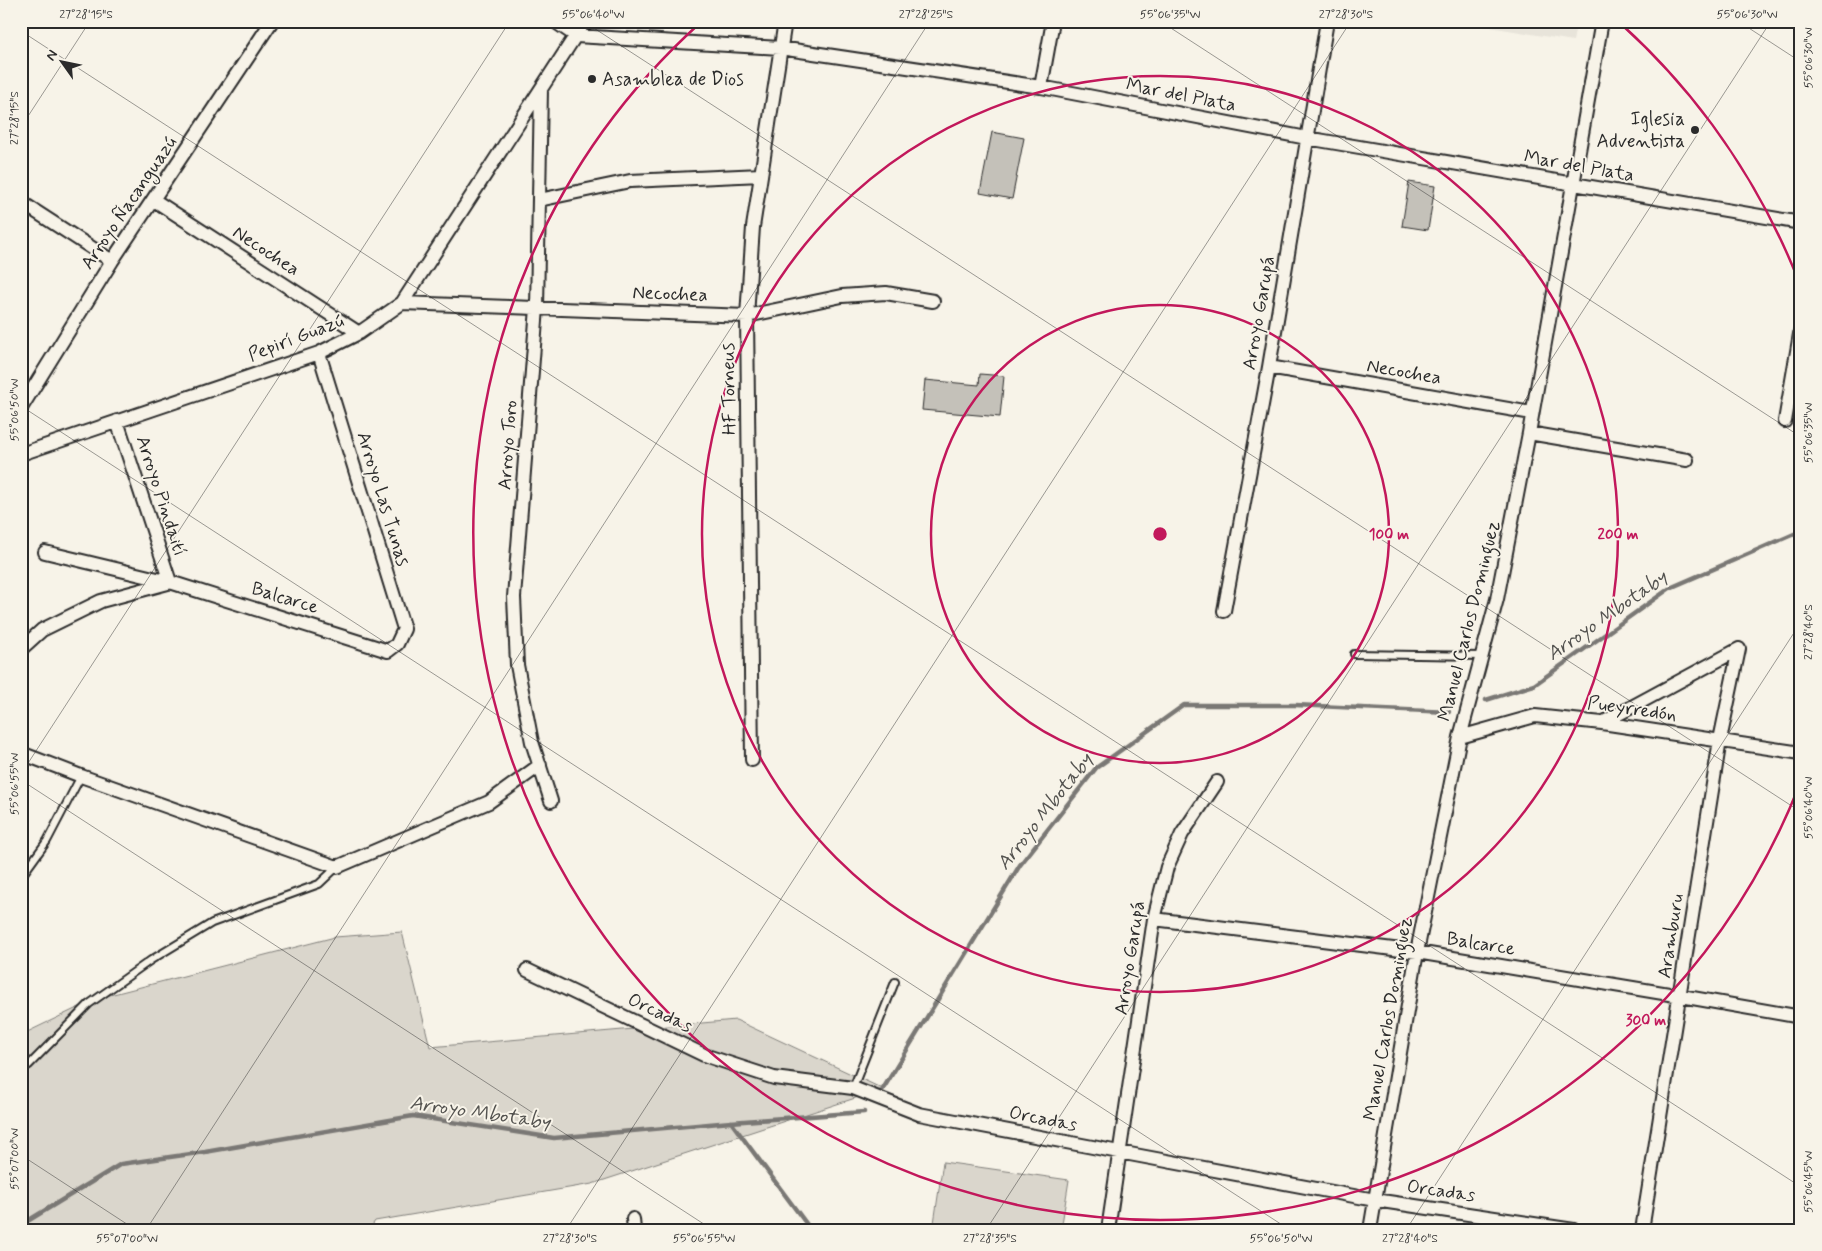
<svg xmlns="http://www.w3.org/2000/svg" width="1822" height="1251" font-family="Mynerve,sans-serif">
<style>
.built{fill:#e8e4da}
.green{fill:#dad6cc;stroke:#82807c}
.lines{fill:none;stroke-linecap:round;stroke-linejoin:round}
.stream{stroke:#7a7874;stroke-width:4.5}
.building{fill:#c4c1b9;stroke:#2b2b2b}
.lane-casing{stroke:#2b2b2b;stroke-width:10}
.street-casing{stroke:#2b2b2b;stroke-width:16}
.lane{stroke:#f7f3e8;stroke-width:6}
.street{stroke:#f7f3e8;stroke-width:12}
.ticks{fill:none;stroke:#2b2b2b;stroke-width:1;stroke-opacity:0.45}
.ring{fill:none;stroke:#c2185b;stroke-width:2.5}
.poi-dot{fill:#2b2b2b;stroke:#f7f3e8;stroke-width:2}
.labels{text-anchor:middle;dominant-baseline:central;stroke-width:4;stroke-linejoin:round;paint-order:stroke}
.poi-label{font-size:19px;fill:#2b2b2b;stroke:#f7f3e8;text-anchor:start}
.street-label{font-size:19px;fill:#2b2b2b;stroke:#f7f3e8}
.water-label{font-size:20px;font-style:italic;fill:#53524f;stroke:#f7f3e8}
.centre{fill:#c2185b;stroke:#f7f3e8;stroke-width:2.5}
.ring-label{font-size:15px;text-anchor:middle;font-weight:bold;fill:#c2185b;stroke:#f7f3e8;stroke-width:4;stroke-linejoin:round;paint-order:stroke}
.neatline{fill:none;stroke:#2b2b2b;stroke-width:2}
.ticks-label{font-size:12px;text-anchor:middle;fill:#2b2b2b}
</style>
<rect width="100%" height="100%" fill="#f7f3e8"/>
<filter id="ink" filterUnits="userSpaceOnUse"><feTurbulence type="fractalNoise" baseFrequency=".02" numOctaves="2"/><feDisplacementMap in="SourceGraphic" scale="10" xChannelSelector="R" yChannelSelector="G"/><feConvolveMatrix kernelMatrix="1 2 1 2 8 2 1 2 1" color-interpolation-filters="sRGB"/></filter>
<g filter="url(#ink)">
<path class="built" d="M 1454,21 L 1577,21 L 1573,41 Z"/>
<path class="green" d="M 402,932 L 430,1047 L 736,1020 L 883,1089 L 592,1184 L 375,1221 L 369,1230 L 21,1230 L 21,1035 L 98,998 L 335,937 Z
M 943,1162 L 1069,1180 L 1061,1230 L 933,1230 Z"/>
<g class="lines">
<path class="stream" d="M 1486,700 L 1534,685 L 1670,588 L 1801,531
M 883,1089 L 1020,865 L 1096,768 L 1184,705 L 1295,705 L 1449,712
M 731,1122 L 811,1230
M 21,1225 L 121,1164 L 205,1152 L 413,1116 L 554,1138 L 731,1122 L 864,1112"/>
</g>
<path class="building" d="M 992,132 L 1024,138 L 1012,199 L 980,193 Z
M 1409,182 L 1435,186 L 1428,230 L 1402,226 Z
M 980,374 L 1004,376 L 1000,417 L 922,410 L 925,380 L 979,385 Z"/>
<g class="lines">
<g class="lane-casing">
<path id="lane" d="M 1354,654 L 1482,656
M 21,877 L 47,841 L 81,776
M 21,1070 L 29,1065 L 89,1004 L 151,960 L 212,923 L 319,884 L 337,867
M 853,1088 L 895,982"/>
</g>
<g class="street-casing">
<path id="street" d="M 554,21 L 576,36 L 780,48 L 1041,87 L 1307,138 L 1801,223
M 1041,87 L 1053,21
M 541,89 L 537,308 L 514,597 L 517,665 L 532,742 L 551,801
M 154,200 L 359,333
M 539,200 L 630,181 L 761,175
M 21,202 L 112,261
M 402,303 L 747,316 L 842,296 L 886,293 L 933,301
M 1269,367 L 1532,413
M 21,408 L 112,261 L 272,21
M 117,421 L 170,582
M 1785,421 L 1801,328
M 1529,433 L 1687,460
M 21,454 L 319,353 L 359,333 L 402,303 L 585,21
M 45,552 L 170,582 L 388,651 L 397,644 L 404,629 L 319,353
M 1224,611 L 1269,367 L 1327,21
M 21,649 L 42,630 L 101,601 L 168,583
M 1602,723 L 1739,649
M 1460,737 L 1535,716 L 1602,723 L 1801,753
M 21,753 L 81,776 L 337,867 L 489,802 L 540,765
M 752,760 L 747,316 L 753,227 L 785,21
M 1154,919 L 1417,952 L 1681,996 L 1801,1017
M 527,970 L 704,1055 L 774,1078 L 853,1088 L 919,1114 L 1119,1152 L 1375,1200 L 1574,1230
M 633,1219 L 634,1230
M 1108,1230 L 1154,919 L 1167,867 L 1182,834 L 1217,782
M 1370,1230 L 1417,952 L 1460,737 L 1497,599 L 1529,433 L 1602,21
M 1642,1230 L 1720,740 L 1739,649"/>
</g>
<use href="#lane" class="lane"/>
<use href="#street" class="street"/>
</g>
</g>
<path class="ticks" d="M 583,21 L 1801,812M 1160,21 L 1801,437M 1738,21 L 1801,62M 21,31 L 1801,1187M 21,127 L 90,21M 21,406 L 1290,1230M 21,774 L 510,21M 21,780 L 713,1230M 21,1155 L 136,1230M 146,1230 L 930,21M 566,1230 L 1351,21M 986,1230 L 1771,21M 1406,1230 L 1801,622"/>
<g class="ring">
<circle cx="1160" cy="534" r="229"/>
<circle cx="1160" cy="534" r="458"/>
<path d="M1799 786A687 687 0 1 1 700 23M1620 23A687 687 0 0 1 1799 282"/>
</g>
<g class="poi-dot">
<circle cx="592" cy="79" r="5"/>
<circle cx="1695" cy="130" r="5"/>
</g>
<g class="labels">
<g class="poi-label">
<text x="602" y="79">Asamblea de Dios</text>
<text x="1685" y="119" text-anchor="end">Iglesia<tspan x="1685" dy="22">Adventista</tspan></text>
</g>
<g class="street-label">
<text transform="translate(1181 95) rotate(11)">Mar del Plata</text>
<text transform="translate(1579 166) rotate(10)">Mar del Plata</text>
<text transform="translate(129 203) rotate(-56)">Arroyo Ñacanguazú</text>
<text transform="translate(266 251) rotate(33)">Necochea</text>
<text transform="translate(670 294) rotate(2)">Necochea</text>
<text transform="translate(1259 313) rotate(-80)">Arroyo Garupá</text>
<text transform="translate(296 338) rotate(-21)">Pepirí Guazú</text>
<text transform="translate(1404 372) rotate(10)">Necochea</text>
<text transform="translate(729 389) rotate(-91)">HF Torneus</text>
<text transform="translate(508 445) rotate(-86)">Arroyo Toro</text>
<text transform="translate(161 496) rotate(72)">Arroyo Pindaití</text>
<text transform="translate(383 499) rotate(73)">Arroyo Las Tunas</text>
<text transform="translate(285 598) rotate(17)">Balcarce</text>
<text transform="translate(1469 621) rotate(-76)">Manuel Carlos Dominguez</text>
<text transform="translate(1632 709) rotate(8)">Pueyrredón</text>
<text transform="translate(1671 936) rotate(-81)">Aramburu</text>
<text transform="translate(1481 944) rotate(9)">Balcarce</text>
<text transform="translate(1130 958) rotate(-81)">Arroyo Garupá</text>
<text transform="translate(660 1013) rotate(25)">Orcadas</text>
<text transform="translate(1388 1019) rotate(-80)">Manuel Carlos Dominguez</text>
<text transform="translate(1043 1119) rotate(11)">Orcadas</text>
<text transform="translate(1441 1191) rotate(8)">Orcadas</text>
</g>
<g class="water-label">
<text transform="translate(1607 616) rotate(-35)">Arroyo Mbotaby</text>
<text transform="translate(1045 812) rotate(-52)">Arroyo Mbotaby</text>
<text transform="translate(480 1113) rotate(8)">Arroyo Mbotaby</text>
</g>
</g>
<circle cx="1160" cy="534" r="8" class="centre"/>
<g class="ring-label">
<text x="1389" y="539">100 m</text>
<text x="1618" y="539">200 m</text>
<text x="1646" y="1025">300 m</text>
</g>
<rect width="1822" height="1251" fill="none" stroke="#f7f3e8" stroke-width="55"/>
<g transform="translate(62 62) rotate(303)" stroke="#f7f3e8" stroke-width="4" paint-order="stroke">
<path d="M0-4L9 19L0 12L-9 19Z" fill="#2b2b2b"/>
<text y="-8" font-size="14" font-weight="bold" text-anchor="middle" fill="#2b2b2b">N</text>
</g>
<rect x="28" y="28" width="1766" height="1196" class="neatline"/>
<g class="ticks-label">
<text x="86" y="18">27°28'15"S</text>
<text x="593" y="18">55°06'40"W</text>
<text x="926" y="18">27°28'25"S</text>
<text x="1170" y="18">55°06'35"W</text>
<text x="1346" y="18">27°28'30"S</text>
<text x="1747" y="18">55°06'30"W</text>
<text transform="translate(1808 58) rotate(-90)" y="4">55°06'30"W</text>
<text transform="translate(14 118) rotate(-90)" y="4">27°28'15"S</text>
<text transform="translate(14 410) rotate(-90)" y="4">55°06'50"W</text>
<text transform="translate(1808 433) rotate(-90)" y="4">55°06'35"W</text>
<text transform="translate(1808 632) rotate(-90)" y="4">27°28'40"S</text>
<text transform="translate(14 784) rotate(-90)" y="4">55°06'55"W</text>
<text transform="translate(1808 808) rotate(-90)" y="4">55°06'40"W</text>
<text transform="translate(14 1159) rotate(-90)" y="4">55°07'00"W</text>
<text transform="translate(1808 1182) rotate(-90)" y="4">55°06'45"W</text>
<text x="127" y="1242">55°07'00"W</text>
<text x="570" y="1242">27°28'30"S</text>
<text x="704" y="1242">55°06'55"W</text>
<text x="990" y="1242">27°28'35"S</text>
<text x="1281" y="1242">55°06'50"W</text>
<text x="1410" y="1242">27°28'40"S</text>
</g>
</svg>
